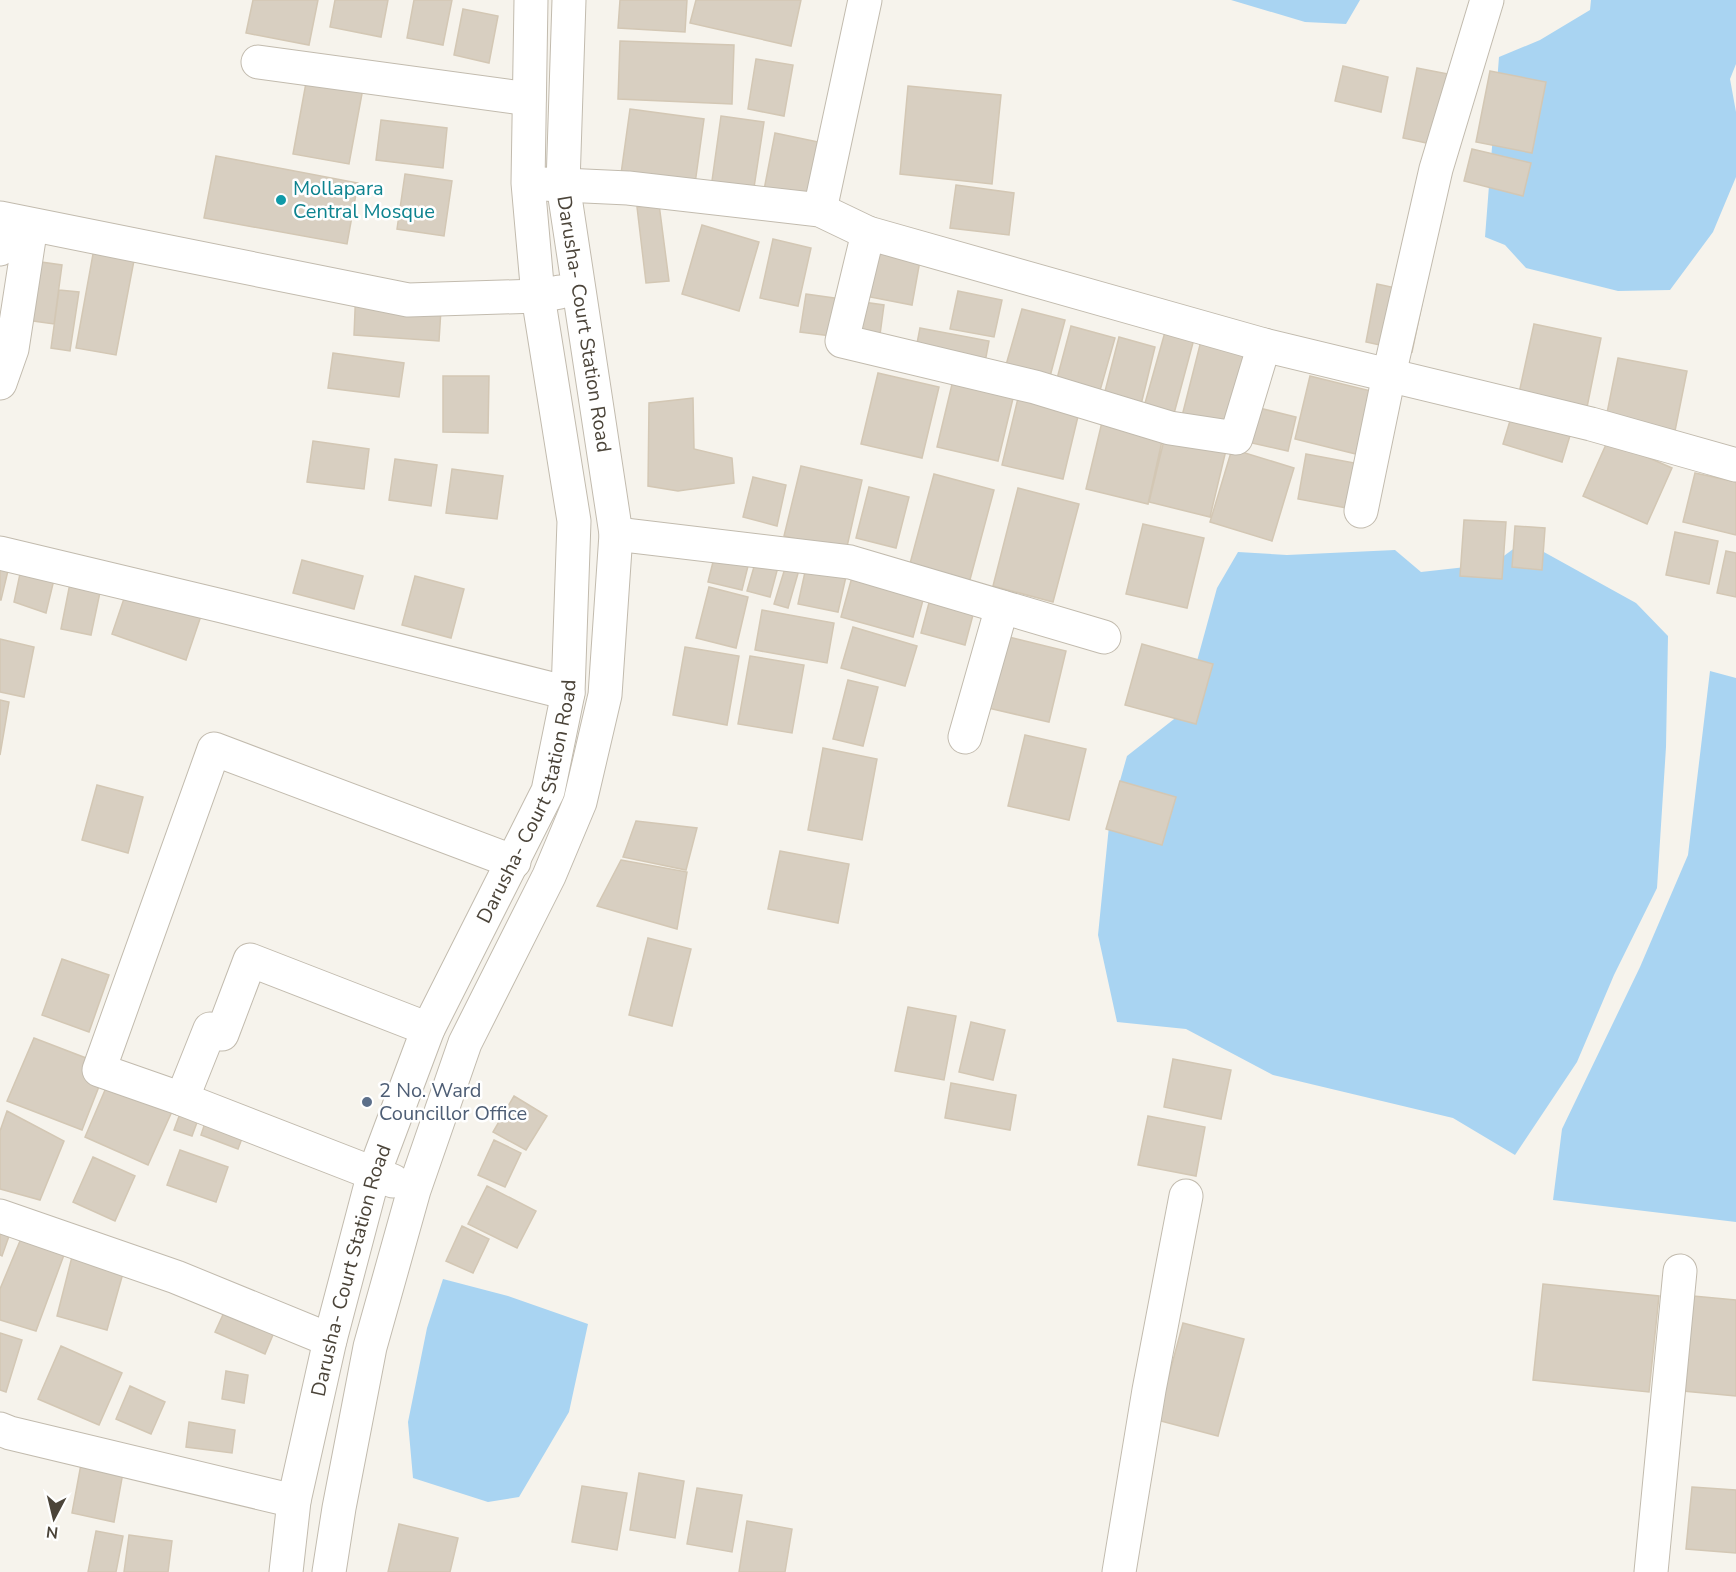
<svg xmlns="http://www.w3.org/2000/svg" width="1736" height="1572" font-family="'Nunito Sans',sans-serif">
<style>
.water{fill:#a9d4f2}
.building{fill:#d8cfc1;stroke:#d3c7b4;stroke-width:1.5}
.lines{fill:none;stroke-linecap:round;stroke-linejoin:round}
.minor-casing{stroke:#c2bbae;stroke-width:35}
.minor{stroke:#fff;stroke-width:33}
.culture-dot{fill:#0f9aa8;stroke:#fff;stroke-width:2}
.service-dot{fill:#5c6f8a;stroke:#fff;stroke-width:2}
.labels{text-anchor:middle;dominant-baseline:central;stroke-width:5;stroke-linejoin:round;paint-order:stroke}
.culture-label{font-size:20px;fill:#0d838f;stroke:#fff;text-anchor:start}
.street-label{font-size:20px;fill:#4b4439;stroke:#fff}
.service-label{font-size:20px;fill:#4e5e75;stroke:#fff;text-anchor:start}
</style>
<rect width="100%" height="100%" fill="#f6f3ec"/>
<path class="water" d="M 1231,0 L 1360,0 L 1346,24 L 1305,22 Z
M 1591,0 L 1736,0 L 1736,64 L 1730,79 L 1736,112 L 1736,177 L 1713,232 L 1670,290 L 1618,291 L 1526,268 L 1505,245 L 1485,237 L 1499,57 L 1540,40 L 1590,10 Z
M 1524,541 L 1636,603 L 1668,636 L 1666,747 L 1657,888 L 1614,975 L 1577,1062 L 1515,1155 L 1453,1118 L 1273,1075 L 1186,1029 L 1117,1022 L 1098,935 L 1110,816 L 1127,756 L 1183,712 L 1217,588 L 1238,552 L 1287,555 L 1395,550 L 1421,572 L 1493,564 Z
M 1710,671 L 1736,678 L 1736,1222 L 1553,1200 L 1562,1129 L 1640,967 L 1688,855 Z
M 443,1279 L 508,1296 L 588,1324 L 569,1412 L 519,1497 L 488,1502 L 413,1478 L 408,1422 L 427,1328 Z"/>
<path class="building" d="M 253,0 L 318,0 L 309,45 L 246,33 Z
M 335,0 L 388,0 L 381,37 L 330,27 Z
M 414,0 L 452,0 L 443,45 L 407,38 Z
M 620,0 L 687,0 L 685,32 L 618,28 Z
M 696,0 L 801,0 L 791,46 L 690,23 Z
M 463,9 L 498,16 L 489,63 L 454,55 Z
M 620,41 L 734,45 L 732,104 L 618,99 Z
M 756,59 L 793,65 L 784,116 L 748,109 Z
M 310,61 L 366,72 L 349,164 L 293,154 Z
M 1343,66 L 1388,77 L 1381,112 L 1335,101 Z
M 1417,68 L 1474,79 L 1459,150 L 1403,138 Z
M 1490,71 L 1546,82 L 1532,153 L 1476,142 Z
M 908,86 L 1001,95 L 992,184 L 900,174 Z
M 630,109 L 704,119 L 694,191 L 620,181 Z
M 721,116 L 764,122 L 753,194 L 711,188 Z
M 381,120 L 447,128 L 443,168 L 376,160 Z
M 775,133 L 828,144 L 817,200 L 764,190 Z
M 1472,149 L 1531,163 L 1523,196 L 1464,181 Z
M 216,156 L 358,183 L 347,244 L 204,218 Z
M 405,174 L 452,181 L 444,236 L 397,229 Z
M 956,185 L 1014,193 L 1009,235 L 950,228 Z
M 659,204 L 669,281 L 646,283 L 637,207 Z
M 702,225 L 759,242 L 739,311 L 682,294 Z
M 773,239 L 811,248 L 798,306 L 760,298 Z
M 95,243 L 136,250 L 116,355 L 76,348 Z
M 874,246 L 921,255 L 912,305 L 865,296 Z
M 27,260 L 62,265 L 54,324 L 19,319 Z
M 1377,284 L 1424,294 L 1412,352 L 1366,342 Z
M 356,287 L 442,293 L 439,341 L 354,335 Z
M 59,290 L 79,292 L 70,351 L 51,348 Z
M 958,291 L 1002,300 L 994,337 L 950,329 Z
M 806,294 L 884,305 L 879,342 L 800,332 Z
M 1022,309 L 1065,320 L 1048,384 L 1004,372 Z
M 1534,324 L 1601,338 L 1584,422 L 1516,407 Z
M 1071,326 L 1115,338 L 1097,401 L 1054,390 Z
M 920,328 L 989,341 L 982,378 L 913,364 Z
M 1165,332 L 1194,339 L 1172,421 L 1142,414 Z
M 1203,333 L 1256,347 L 1233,437 L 1180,424 Z
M 1119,337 L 1155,347 L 1139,413 L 1102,403 Z
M 333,353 L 404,363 L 399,397 L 328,388 Z
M 1618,358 L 1687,371 L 1675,431 L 1606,418 Z
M 878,373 L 939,387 L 922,458 L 861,444 Z
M 443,376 L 489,376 L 488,433 L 443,432 Z
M 954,376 L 1015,390 L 998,461 L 937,447 Z
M 1310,376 L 1383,394 L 1368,457 L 1295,439 Z
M 1019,394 L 1080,408 L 1063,479 L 1002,465 Z
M 693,398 L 694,449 L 732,458 L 734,483 L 678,491 L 648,486 L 649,403 Z
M 1251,406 L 1296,417 L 1288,451 L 1243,441 Z
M 1513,411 L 1572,429 L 1562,462 L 1503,444 Z
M 1103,418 L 1164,432 L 1148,504 L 1086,489 Z
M 1166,432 L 1227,446 L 1210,517 L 1149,502 Z
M 1608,440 L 1672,468 L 1647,524 L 1583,496 Z
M 313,441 L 369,449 L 364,489 L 307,482 Z
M 1232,449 L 1294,468 L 1272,541 L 1210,522 Z
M 1306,454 L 1376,467 L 1368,512 L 1298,499 Z
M 395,459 L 437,465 L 431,506 L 389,500 Z
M 801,466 L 862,480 L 846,551 L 784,536 Z
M 452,469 L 503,476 L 497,519 L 446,513 Z
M 1695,473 L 1736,482 L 1736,535 L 1683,522 Z
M 934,474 L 994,490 L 968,587 L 908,571 Z
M 753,477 L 786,485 L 777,526 L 743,517 Z
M 869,487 L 909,497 L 896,548 L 856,538 Z
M 1018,488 L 1079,504 L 1053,602 L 993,586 Z
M 1464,520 L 1506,522 L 1502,579 L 1460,576 Z
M 1143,524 L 1204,538 L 1187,608 L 1126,594 Z
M 1515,526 L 1545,528 L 1542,570 L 1512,567 Z
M 1675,532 L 1718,541 L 1709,584 L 1666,575 Z
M 718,542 L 752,550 L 742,590 L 708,582 Z
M 760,546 L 782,552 L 770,597 L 747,591 Z
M 1726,551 L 1736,553 L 1736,597 L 1717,593 Z
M 790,552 L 803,556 L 788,608 L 774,604 Z
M 0,555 L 11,558 L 1,600 L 0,600 Z
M 24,555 L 57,567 L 46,613 L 14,602 Z
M 302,560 L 363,576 L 354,609 L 293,593 Z
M 807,563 L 847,572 L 838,612 L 798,604 Z
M 854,570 L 926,589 L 913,637 L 841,617 Z
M 72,573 L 103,578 L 91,635 L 61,629 Z
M 415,576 L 464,589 L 451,638 L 402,625 Z
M 130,581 L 204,607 L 186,660 L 112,634 Z
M 934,584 L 978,596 L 965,645 L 921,633 Z
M 709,587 L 748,597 L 736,648 L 696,638 Z
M 762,610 L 834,623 L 827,663 L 755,650 Z
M 853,627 L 917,646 L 905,686 L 841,668 Z
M 1005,636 L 1066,651 L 1049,722 L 988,708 Z
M 0,639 L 34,647 L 24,697 L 0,692 Z
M 1142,644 L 1213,664 L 1196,724 L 1125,705 Z
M 685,647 L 739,656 L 727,725 L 673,715 Z
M 750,656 L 804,665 L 792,733 L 738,724 Z
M 848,680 L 878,687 L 863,746 L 833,739 Z
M 0,700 L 9,702 L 0,755 Z
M 1025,735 L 1086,749 L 1069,820 L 1008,806 Z
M 823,748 L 877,759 L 862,840 L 808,830 Z
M 1120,781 L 1176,797 L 1162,845 L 1106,829 Z
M 97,785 L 143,797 L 128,853 L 82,840 Z
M 636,821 L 697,828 L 686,870 L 623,857 Z
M 780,851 L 849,864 L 838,923 L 768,909 Z
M 621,860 L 687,872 L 677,929 L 597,906 Z
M 648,938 L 691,949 L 672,1026 L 629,1015 Z
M 62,959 L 109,975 L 89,1032 L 42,1015 Z
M 908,1007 L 956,1016 L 944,1080 L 895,1071 Z
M 971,1022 L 1005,1030 L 993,1080 L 959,1072 Z
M 34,1038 L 107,1066 L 82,1130 L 7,1101 Z
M 1173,1059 L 1231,1070 L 1221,1119 L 1164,1107 Z
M 114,1069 L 178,1098 L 148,1165 L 85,1137 Z
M 951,1083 L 1016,1095 L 1010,1130 L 945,1118 Z
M 514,1096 L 547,1116 L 526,1150 L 493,1132 Z
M 185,1100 L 203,1106 L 192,1136 L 174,1130 Z
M 7,1111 L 64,1141 L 40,1200 L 0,1189 L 0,1131 Z
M 209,1111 L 247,1125 L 238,1149 L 201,1135 Z
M 1148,1116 L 1205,1127 L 1196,1176 L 1138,1165 Z
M 494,1140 L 521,1153 L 505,1187 L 478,1175 Z
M 180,1150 L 228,1167 L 216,1202 L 167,1185 Z
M 93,1157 L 135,1176 L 115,1221 L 73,1202 Z
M 487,1186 L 536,1211 L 517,1248 L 468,1224 Z
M 0,1217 L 14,1222 L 2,1256 L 0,1255 Z
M 462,1226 L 489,1239 L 473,1273 L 446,1261 Z
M 25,1229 L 68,1244 L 36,1331 L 0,1320 L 0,1289 Z
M 76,1241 L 127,1259 L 107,1330 L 57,1316 Z
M 1543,1284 L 1659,1296 L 1649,1392 L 1533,1380 Z
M 1693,1296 L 1736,1300 L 1736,1396 L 1683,1391 Z
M 226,1308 L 275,1330 L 265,1354 L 215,1332 Z
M 1183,1323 L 1244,1339 L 1218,1436 L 1157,1420 Z
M 0,1333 L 22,1340 L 6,1392 L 0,1390 Z
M 61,1346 L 122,1373 L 99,1425 L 38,1399 Z
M 226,1371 L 248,1375 L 244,1403 L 222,1399 Z
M 130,1386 L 165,1402 L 151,1434 L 116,1419 Z
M 189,1422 L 235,1430 L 232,1453 L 186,1447 Z
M 84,1448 L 126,1456 L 114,1522 L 72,1513 Z
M 639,1473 L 684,1481 L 675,1538 L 630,1530 Z
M 582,1486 L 627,1493 L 617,1550 L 572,1542 Z
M 1692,1487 L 1736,1490 L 1736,1553 L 1686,1549 Z
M 697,1488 L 742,1495 L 732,1552 L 687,1544 Z
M 747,1521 L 792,1529 L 785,1572 L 739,1572 Z
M 399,1524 L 458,1538 L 450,1572 L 388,1572 Z
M 96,1531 L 123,1536 L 116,1572 L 88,1572 Z
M 129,1535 L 172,1541 L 168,1572 L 124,1572 Z"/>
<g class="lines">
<g class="minor-casing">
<g id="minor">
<path d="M 258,62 L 529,99"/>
<path d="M 542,184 L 628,188 L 820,210 L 868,233 L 1264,345 L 1591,424 L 1736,465"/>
<path d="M 820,210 L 865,0"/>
<path d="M 0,218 L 408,300 L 538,296 L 560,292"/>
<path d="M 868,233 L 842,341 L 1035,387 L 1170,428 L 1236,438 L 1264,345"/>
<path d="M 0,249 L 7,220"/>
<path d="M 0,383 L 12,349 L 31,226"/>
<path d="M 1361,511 L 1389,375 L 1436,169 L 1487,0"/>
<path d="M 616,534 L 850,562 L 1104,637"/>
<path d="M 0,553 L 222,606 L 568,693"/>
<path d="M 965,737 L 1002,607"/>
<path d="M 182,1099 L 210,1029 L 222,1034 L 250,960 L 428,1029"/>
<path d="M 393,1181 L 182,1099 L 99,1070 L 214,749 L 514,862"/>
<path d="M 0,1216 L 176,1277 L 330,1340"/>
<path d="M 0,1429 L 10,1433 L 294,1501"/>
<path id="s1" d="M 286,1572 L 294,1501 L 330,1340 L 374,1173 L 428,1029 L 548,791 L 568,693 L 574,521 L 538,296 L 528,183 L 531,0"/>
<path d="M 329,1572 L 339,1508 L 370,1347 L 414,1190 L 465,1043 L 549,876 L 580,802 L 605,695 L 616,534 L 563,184 L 569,0"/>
<path d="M 1119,1572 L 1149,1390 L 1186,1196"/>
<path d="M 1651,1572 L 1680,1271"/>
</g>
</g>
<use href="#minor" class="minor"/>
</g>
<circle class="culture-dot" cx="281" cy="200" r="6"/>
<circle class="service-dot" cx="367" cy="1102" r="6"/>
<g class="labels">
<g class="culture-label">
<text x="293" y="188">Mollapara<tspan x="293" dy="23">Central Mosque</tspan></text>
</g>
<g class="street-label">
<text transform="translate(584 324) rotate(81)">Darusha- Court Station Road</text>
<text stroke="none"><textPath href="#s1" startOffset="813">Darusha- Court Station Road</textPath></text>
<text stroke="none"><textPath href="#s1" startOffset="309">Darusha- Court Station Road</textPath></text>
</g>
<g class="service-label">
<text x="379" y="1090">2 No. Ward<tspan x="379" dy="23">Councillor Office</tspan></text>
</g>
</g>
<g transform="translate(54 1518) rotate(187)" stroke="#ffffff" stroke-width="4.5" paint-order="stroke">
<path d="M0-4.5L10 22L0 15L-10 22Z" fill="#4b4439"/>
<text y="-9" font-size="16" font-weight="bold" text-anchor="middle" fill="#4b4439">N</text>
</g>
</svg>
